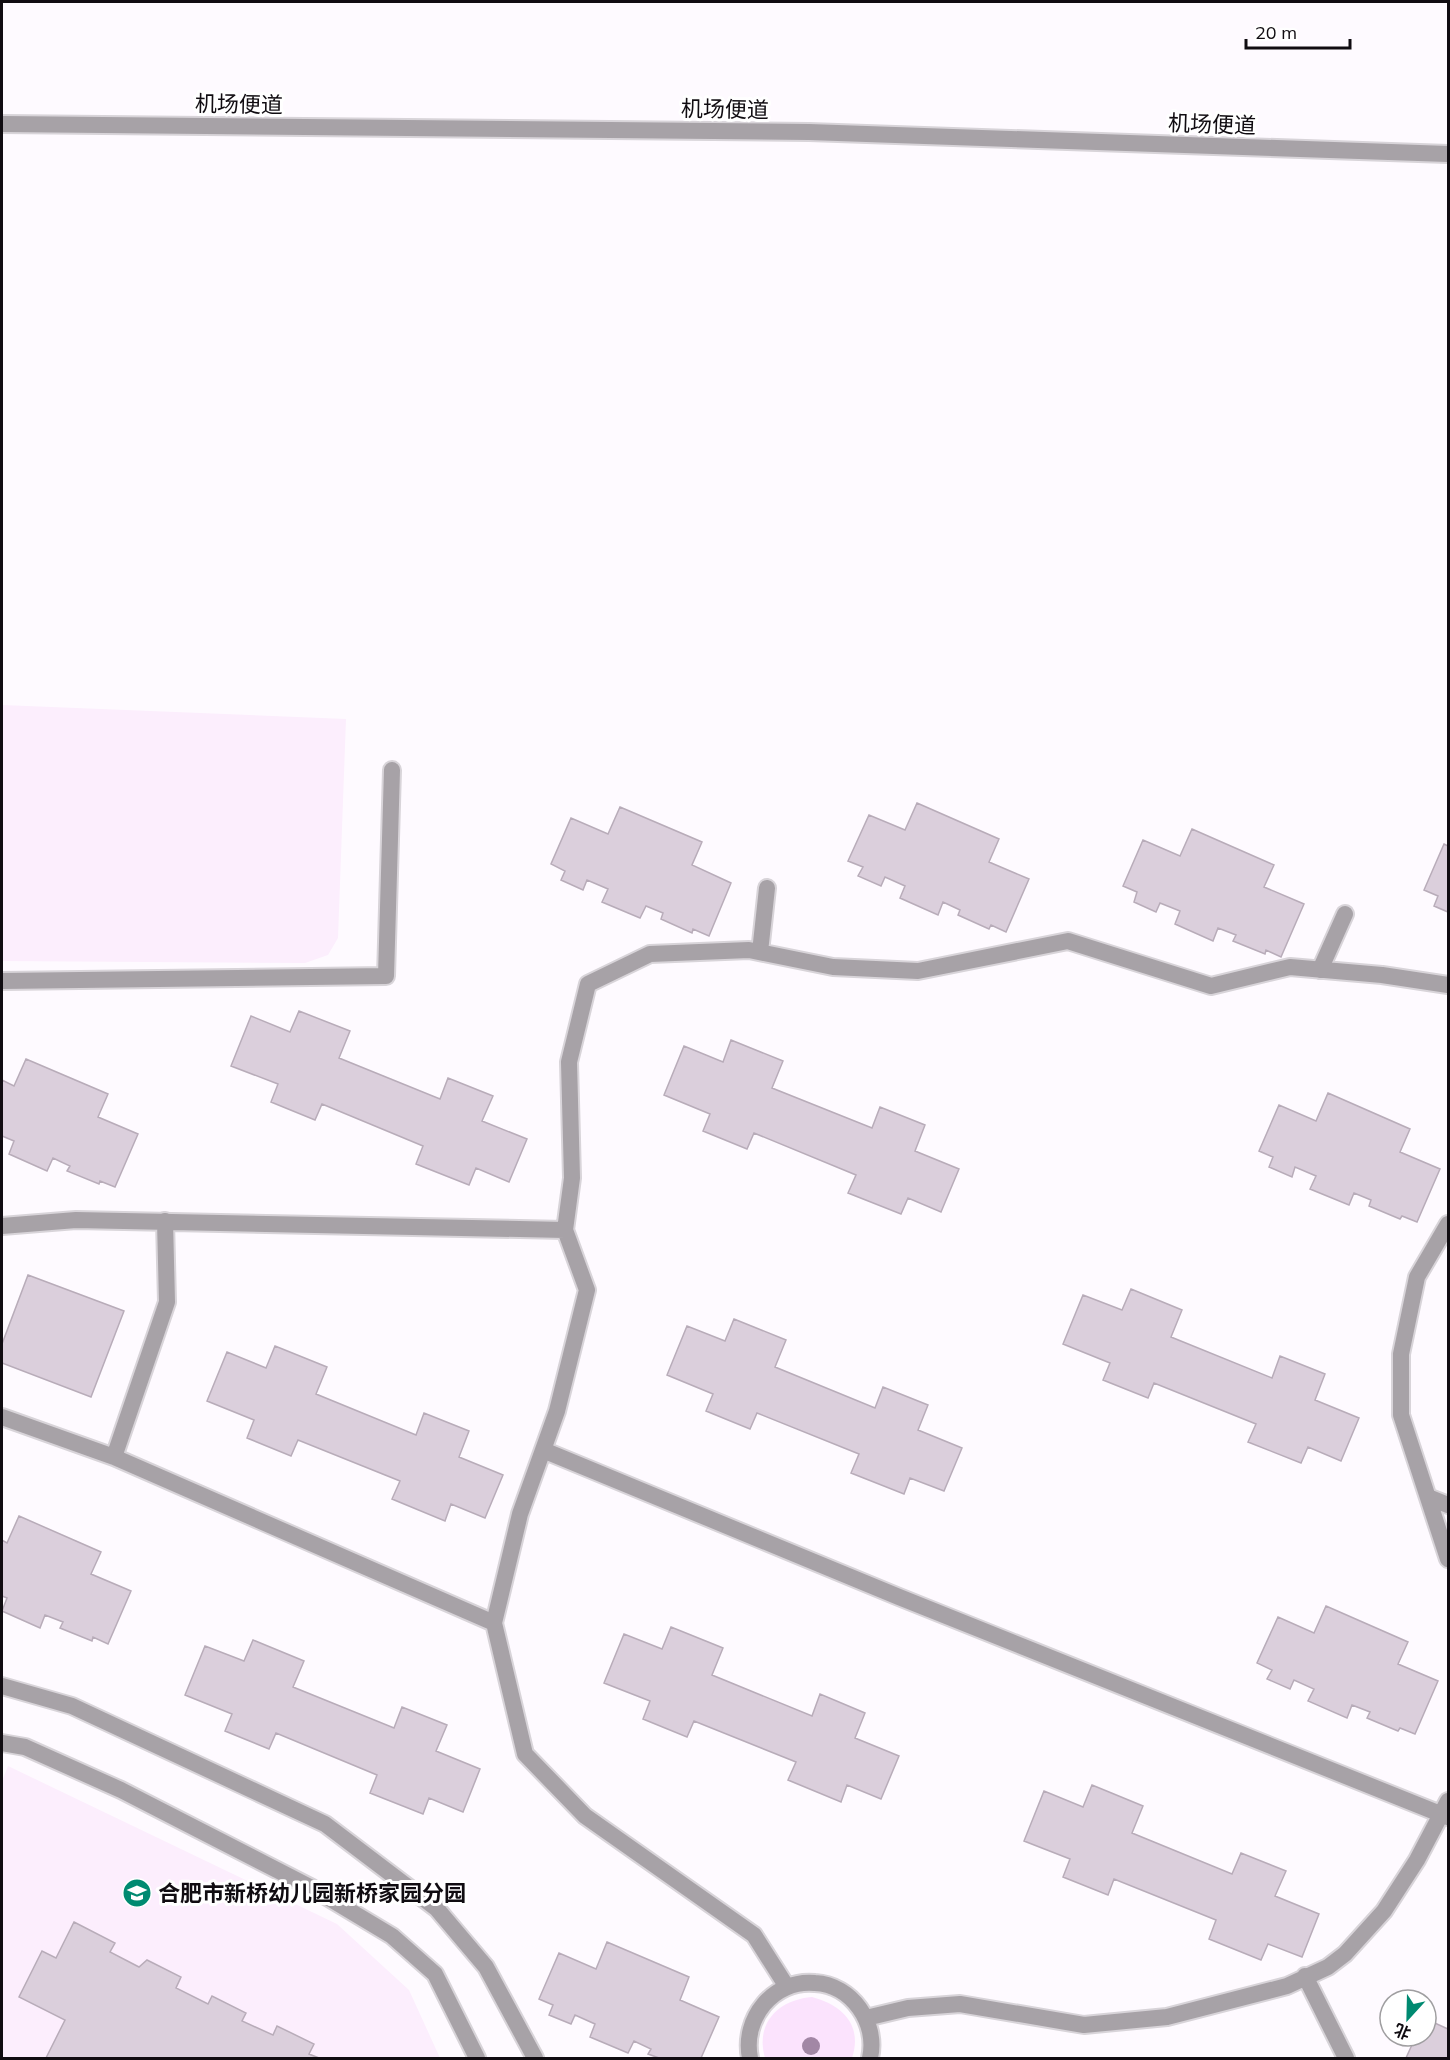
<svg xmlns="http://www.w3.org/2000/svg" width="1450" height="2060" font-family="Mulish,'Noto Sans SC',sans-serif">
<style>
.built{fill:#fceefd}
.green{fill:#fbe3fd}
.building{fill:#dbcfdc;stroke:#b8acb9;stroke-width:1.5}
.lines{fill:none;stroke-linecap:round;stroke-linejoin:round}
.service-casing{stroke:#d8d4d9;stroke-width:20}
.minor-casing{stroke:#d8d4d9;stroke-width:20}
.service{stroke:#a7a2a7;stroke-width:16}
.minor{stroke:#a7a2a7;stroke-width:16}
.tree{fill:#a287a5}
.labels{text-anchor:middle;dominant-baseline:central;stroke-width:6;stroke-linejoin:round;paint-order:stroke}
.street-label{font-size:22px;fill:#100c11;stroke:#fff}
.poi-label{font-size:22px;font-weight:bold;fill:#100c11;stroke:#fff;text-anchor:start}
</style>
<rect width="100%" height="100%" fill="#fefaff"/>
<path class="built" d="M 2,705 L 346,719 L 338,938 L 328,955 L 305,963 L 2,961 Z
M 8,1766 L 337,1924 L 409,1990 L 440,2058 L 2,2058 L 2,1781 Z"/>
<path class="green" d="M 812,1997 C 842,2005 863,2025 852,2058 L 765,2058 C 755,2023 778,2000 812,1997 Z"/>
<path class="building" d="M 917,803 L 999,839 L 989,862 L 1029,879 L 1006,932 L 991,925 L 989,929 L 958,915 L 960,910 L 943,902 L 938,915 L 900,898 L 905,886 L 885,877 L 881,886 L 858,876 L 863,867 L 848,861 L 869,815 L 905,830 Z
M 620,807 L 702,842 L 692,865 L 731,883 L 709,936 L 693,929 L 692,933 L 661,919 L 663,913 L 646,906 L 640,918 L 602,902 L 608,889 L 587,880 L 583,890 L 561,880 L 565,871 L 551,864 L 571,818 L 608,834 Z
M 1192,829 L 1274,865 L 1264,887 L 1304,904 L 1281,957 L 1266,950 L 1265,954 L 1233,941 L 1236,935 L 1218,928 L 1213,941 L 1175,924 L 1180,911 L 1160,903 L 1156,912 L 1134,902 L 1137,892 L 1123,886 L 1143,840 L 1180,856 Z
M 1444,844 L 1448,846 L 1448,912 L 1434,906 L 1438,896 L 1424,890 Z
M 299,1011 L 350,1031 L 339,1058 L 440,1099 L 448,1078 L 493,1096 L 482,1121 L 527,1139 L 509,1182 L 476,1168 L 469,1185 L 416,1164 L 423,1146 L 322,1104 L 315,1120 L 271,1102 L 278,1084 L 231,1066 L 251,1016 L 290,1032 Z
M 731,1040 L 783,1061 L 772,1088 L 872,1128 L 880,1107 L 925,1125 L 915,1151 L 959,1169 L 941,1212 L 908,1198 L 901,1214 L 848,1193 L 856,1175 L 754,1133 L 747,1149 L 703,1131 L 710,1114 L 664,1095 L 684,1046 L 723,1062 Z
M 26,1059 L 108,1094 L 98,1117 L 138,1134 L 115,1187 L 100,1181 L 99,1184 L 67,1171 L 70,1166 L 53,1158 L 47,1171 L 9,1154 L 14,1141 L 2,1136 L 2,1080 L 14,1086 Z
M 1328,1093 L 1410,1129 L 1400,1152 L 1440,1169 L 1417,1222 L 1402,1216 L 1400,1219 L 1369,1206 L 1371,1200 L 1354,1193 L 1349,1205 L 1310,1189 L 1316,1176 L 1295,1167 L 1292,1177 L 1269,1167 L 1273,1157 L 1259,1151 L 1279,1105 L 1316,1121 Z
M 28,1275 L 124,1311 L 91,1397 L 2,1363 L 2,1344 Z
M 1131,1289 L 1182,1310 L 1171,1337 L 1272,1378 L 1280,1356 L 1325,1374 L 1315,1400 L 1359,1418 L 1341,1461 L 1308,1447 L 1301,1463 L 1248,1442 L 1256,1424 L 1154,1383 L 1148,1398 L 1103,1380 L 1110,1363 L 1063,1344 L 1083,1295 L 1122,1310 Z
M 734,1319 L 786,1340 L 775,1367 L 875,1408 L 883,1387 L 928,1405 L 918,1430 L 962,1448 L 944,1491 L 910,1478 L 904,1494 L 851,1473 L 859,1454 L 757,1413 L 750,1429 L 706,1411 L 713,1394 L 667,1375 L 687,1326 L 725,1341 Z
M 275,1346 L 327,1367 L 316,1394 L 416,1435 L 424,1413 L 469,1431 L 459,1457 L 503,1475 L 485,1518 L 451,1504 L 445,1521 L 392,1499 L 400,1481 L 298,1440 L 291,1456 L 247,1438 L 254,1420 L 207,1401 L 227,1352 L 266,1368 Z
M 19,1516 L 101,1552 L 91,1574 L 131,1591 L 108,1644 L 93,1637 L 92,1641 L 60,1628 L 63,1622 L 45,1615 L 40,1628 L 2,1611 L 7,1598 L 2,1596 L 2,1540 L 7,1543 Z
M 1326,1606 L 1408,1642 L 1398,1664 L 1438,1681 L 1415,1734 L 1400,1728 L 1398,1731 L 1367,1718 L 1370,1712 L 1352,1705 L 1347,1718 L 1308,1701 L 1314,1689 L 1294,1680 L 1290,1689 L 1267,1679 L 1272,1670 L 1257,1663 L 1278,1617 L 1314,1633 Z
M 671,1627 L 723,1648 L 712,1675 L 812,1716 L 820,1694 L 865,1713 L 855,1738 L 899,1756 L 881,1799 L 847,1785 L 841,1802 L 788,1780 L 796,1762 L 694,1721 L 687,1737 L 643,1719 L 650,1701 L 604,1683 L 624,1634 L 662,1649 Z
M 253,1640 L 304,1661 L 293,1687 L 394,1728 L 402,1707 L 447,1725 L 436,1751 L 480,1769 L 463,1812 L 429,1798 L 423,1814 L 370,1793 L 377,1775 L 276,1733 L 269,1749 L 225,1731 L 232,1714 L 185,1695 L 205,1646 L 244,1661 Z
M 1092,1785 L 1143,1806 L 1132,1833 L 1232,1874 L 1241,1853 L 1286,1871 L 1275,1896 L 1319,1914 L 1302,1957 L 1268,1944 L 1261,1960 L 1209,1939 L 1216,1920 L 1114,1879 L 1108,1895 L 1063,1877 L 1070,1859 L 1024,1841 L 1044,1791 L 1083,1807 Z
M 74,1922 L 115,1943 L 110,1952 L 139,1967 L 147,1960 L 181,1977 L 176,1988 L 208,2004 L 212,1996 L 246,2013 L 242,2021 L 273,2035 L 277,2026 L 314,2044 L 309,2054 L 319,2058 L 46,2058 L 65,2020 L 19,1997 L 42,1951 L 56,1958 Z
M 607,1942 L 689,1977 L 680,2000 L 719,2017 L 701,2058 L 659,2058 L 648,2054 L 651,2049 L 634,2041 L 628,2053 L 590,2037 L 595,2024 L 575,2015 L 571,2024 L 549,2015 L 553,2005 L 539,1999 L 559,1953 L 596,1969 Z
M 1426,2019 L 1448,2029 L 1448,2058 L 1406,2058 L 1416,2036 L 1426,2036 Z"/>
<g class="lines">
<g class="service-casing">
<path id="service" d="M 760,952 L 767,888
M 1320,970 L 1345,914
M 2,981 L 386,976 L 392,770
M 165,1221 L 167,1302 L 114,1457 L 494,1623
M 1448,1224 L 1417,1277 L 1401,1354 L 1401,1415 L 1448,1559
M 2,1226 L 76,1220 L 565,1230 L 572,1178 L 569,1062 L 588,984 L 650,954 L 749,950 L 833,967 L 918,971 L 1068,941 L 1211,986 L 1290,967 L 1382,975 L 1448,985
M 565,1230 L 587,1290 L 557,1411 L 520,1514 L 494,1623 L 525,1754 L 585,1816 L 754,1935 L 787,1987
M 2,1417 L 114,1457
M 543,1450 L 899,1597 L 1448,1817
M 1428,1497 L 1448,1505
M 2,1686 L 72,1706 L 325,1824 L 437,1909 L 486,1967 L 535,2058
M 2,1743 L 25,1747 L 121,1790 L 312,1888 L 392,1936 L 435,1974 L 477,2058
M 1305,1976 L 1346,2058
M 866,2018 L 908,2008 L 960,2004 L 1084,2025 L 1167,2017 L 1287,1986 L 1328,1967 L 1345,1954 L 1384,1911 L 1417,1860 L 1448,1801
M 750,2058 C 742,2019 773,1979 815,1983 C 852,1985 878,2023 870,2058"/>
</g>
<g class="minor-casing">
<path id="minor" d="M 2,124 L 809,132 L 1448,154"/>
</g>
<use href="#service" class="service"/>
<use href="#minor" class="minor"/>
</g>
<circle class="tree" cx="811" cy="2046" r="9"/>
<defs>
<g id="school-disc" transform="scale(1.5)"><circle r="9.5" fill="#008a71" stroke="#fff"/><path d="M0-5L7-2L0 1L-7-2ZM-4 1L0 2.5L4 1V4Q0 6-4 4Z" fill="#fff"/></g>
</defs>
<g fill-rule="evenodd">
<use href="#school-disc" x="137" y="1893"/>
</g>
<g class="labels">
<g class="street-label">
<text transform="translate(239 104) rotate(1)">机场便道</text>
<text transform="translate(725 109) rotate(1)">机场便道</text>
<text transform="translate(1212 124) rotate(2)">机场便道</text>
</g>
<g class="poi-label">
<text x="158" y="1893">合肥市新桥幼儿园新桥家园分园</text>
</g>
</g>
<rect width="1450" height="2060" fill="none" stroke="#100c11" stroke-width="6"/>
<g transform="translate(1408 2018) rotate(202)"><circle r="28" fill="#ffffff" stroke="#9f9ea0" stroke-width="1.5"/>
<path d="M0-4.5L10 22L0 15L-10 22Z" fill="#008a71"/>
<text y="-9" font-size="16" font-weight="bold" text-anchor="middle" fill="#100c11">北</text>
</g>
<path d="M1246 39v9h104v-9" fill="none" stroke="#100c11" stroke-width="3"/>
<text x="1255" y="39" font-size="18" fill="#100c11" stroke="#ffffff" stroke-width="4.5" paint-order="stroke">20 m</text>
</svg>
